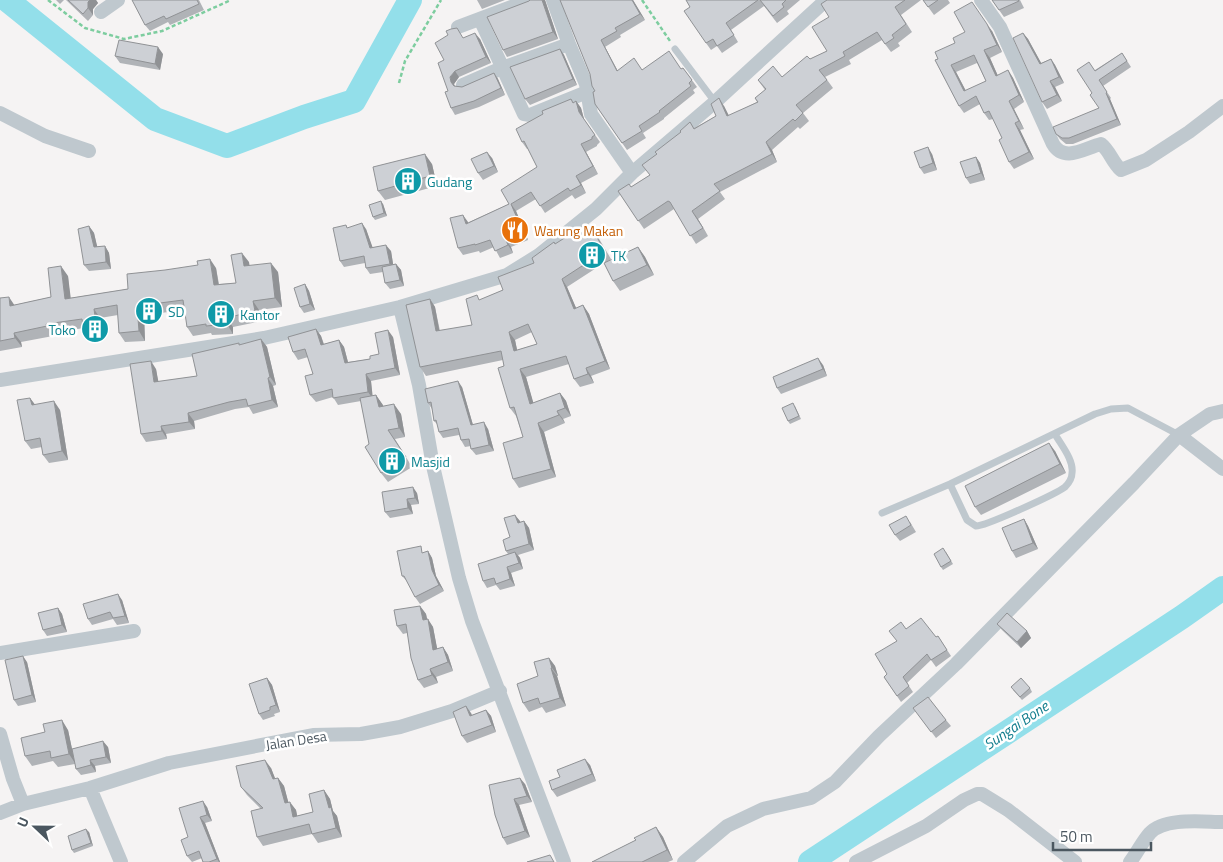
<svg xmlns="http://www.w3.org/2000/svg" width="1223" height="862" font-family="'Titillium Web',sans-serif">
<style>
.lines{fill:none;stroke-linecap:round;stroke-linejoin:round}
.river{stroke:#93dfea;stroke-width:24}
.path{stroke:#7dcd9f;stroke-width:2.5;stroke-dasharray:4 2.5;stroke-linecap:butt}
.service{stroke:#bfc8ce;stroke-width:7}
.minor{stroke:#bfc8ce;stroke-width:14}
.wall{fill:#b0b3b7;fill-rule:evenodd}
.shaded-wall{fill:#909295}
.building{fill:#cdd0d5;stroke:#909295;fill-rule:evenodd}
.labels{text-anchor:middle;dominant-baseline:central;stroke-width:5;stroke-linejoin:round;paint-order:stroke}
.culture-label{font-size:14px;fill:#0d838f;stroke:#fff;text-anchor:start}
.food-label{font-size:14px;fill:#c56008;stroke:#fff;text-anchor:start}
.street-label{font-size:14px;fill:#4b5760;stroke:#fff}
.water-label{font-size:15px;font-style:italic;fill:#117d8d;stroke:#fff}
</style>
<rect width="100%" height="100%" fill="#f5f3f3"/>
<g class="lines">
<path class="river" d="M 7,0 L 155,119 L 227,146 L 304,117 L 354,101 L 410,0
M 810,862 L 1182,617 L 1223,588"/>
<path class="path" d="M 48,0 L 85,28 L 124,39 L 162,31 L 231,0
M 642,0 L 670,41
M 399,83 L 405,61 L 441,0"/>
<path class="service" d="M 675,49 L 715,102
M 950,484 L 967,520 L 976,526 C 986,526 1056,494 1065,487 C 1069,483 1072,478 1072,473 C 1074,460 1061,445 1055,434
M 882,513 L 950,484 L 1095,414 L 1111,409 L 1128,408 L 1179,435"/>
<path class="minor" d="M 553,0 L 569,44 L 586,84 L 591,114 L 632,173
M 981,0 L 1000,27 L 1053,144 C 1064,163 1085,148 1101,144 C 1110,151 1112,162 1121,170 L 1146,160 L 1189,132 L 1223,106
M 101,12 L 118,0
M 480,19 L 524,114 L 530,115 L 587,92
M 458,27 L 530,0
M 463,85 L 502,68 L 569,44
M 0,113 L 45,136 L 89,151
M 400,307 L 419,385 L 433,466 L 459,578 L 472,621 L 564,862
M 0,380 L 264,338 L 400,307 L 507,275 L 539,255 L 596,209 L 632,173 L 715,102 L 826,0
M 1179,435 L 1223,469
M 0,653 L 134,631
M 0,734 L 13,779 L 23,804
M 90,788 L 121,862
M 0,813 L 23,804 L 90,788 L 169,763 L 313,735 L 361,734 L 400,727 L 452,711 L 500,691
M 684,862 L 727,826 L 763,809 L 811,798 L 835,782 L 879,736 L 956,664 L 1134,483 L 1179,435 L 1210,414 L 1223,411
M 856,862 L 926,826 L 964,800 L 977,794 L 982,794 L 1008,810 L 1075,862
M 1130,862 C 1137,853 1142,842 1150,833 C 1165,817 1203,822 1223,822"/>
</g>
<path class="wall" d="M 56,0 L 64,0 L 60,4 Z
M 66,0 L 96,0 L 98,3 L 93,9 L 93,15 L 88,21 Z
M 132,0 L 199,0 L 204,10 L 170,25 L 168,22 L 150,31 L 145,25 Z
M 477,0 L 505,0 L 482,9 Z
M 530,0 L 545,0 L 558,39 L 507,57 L 503,50 Z
M 560,0 L 633,0 L 645,20 L 620,35 L 621,37 L 605,47 L 617,70 L 681,69 L 683,68 L 697,87 L 693,90 L 695,93 L 664,118 L 664,119 L 643,133 L 646,138 L 627,150 L 595,104 L 595,91 L 590,74 Z
M 686,0 L 800,0 L 787,11 L 789,14 L 777,23 L 764,6 L 731,30 L 738,42 L 722,53 L 717,46 L 711,50 L 706,43 L 690,7 Z
M 827,0 L 921,0 L 901,15 L 912,32 L 898,43 L 900,46 L 891,52 L 882,40 L 849,60 L 851,64 L 825,77 L 833,88 L 803,113 L 809,121 L 800,129 L 798,127 L 772,150 L 777,162 L 720,192 L 725,199 L 698,219 L 708,236 L 696,244 L 675,210 L 674,209 L 644,229 L 618,191 L 631,187 L 650,175 L 657,154 L 681,132 L 690,122 L 694,128 L 716,116 L 724,106 L 729,116 L 757,102 L 755,98 L 765,90 L 758,80 L 782,77 L 810,59 L 827,51 L 829,17 Z
M 923,0 L 948,0 L 950,3 L 934,15 Z
M 992,0 L 1020,0 L 1024,8 L 1004,17 Z
M 992,31 L 1002,52 L 990,58 L 998,76 L 1008,70 L 1013,78 L 1024,102 L 1014,109 L 1024,129 L 1020,130 L 1034,159 L 1014,169 L 1009,162 L 1002,138 L 993,119 L 989,120 L 984,113 L 980,104 L 964,113 L 959,106 L 935,60 ZM 977,63 L 986,81 L 966,91 L 956,72 Z
M 1023,33 L 1028,39 L 1041,63 L 1051,59 L 1055,65 L 1064,83 L 1055,87 L 1062,101 L 1047,109 L 1042,102 Z
M 463,38 L 480,39 L 491,63 L 459,77 L 454,84 L 455,86 L 462,87 L 494,73 L 498,79 L 505,95 L 479,107 L 455,115 L 451,108 L 448,91 Z
M 560,49 L 564,55 L 577,85 L 530,105 L 525,99 Z
M 1122,53 L 1131,67 L 1103,86 L 1111,98 L 1110,99 L 1121,125 L 1073,144 L 1066,144 L 1060,139 L 1056,134 L 1099,108 L 1092,93 L 1095,70 Z
M 163,54 L 160,70 L 120,63 L 115,56 Z
M 571,99 L 574,103 L 576,101 L 581,108 L 584,119 L 600,142 L 597,145 L 597,146 L 586,152 L 598,174 L 581,183 L 586,193 L 575,199 L 572,195 L 545,213 L 536,199 L 516,211 L 528,240 L 511,247 L 513,253 L 500,258 L 494,247 L 480,253 L 479,251 L 463,255 L 458,248 L 469,222 L 509,204 L 537,167 L 528,149 L 527,149 L 522,142 L 543,114 Z
M 932,154 L 937,170 L 924,174 L 920,168 Z
M 976,157 L 980,163 L 985,180 L 970,184 L 966,178 Z
M 492,158 L 498,172 L 483,180 L 478,173 Z
M 432,164 L 437,186 L 385,200 L 378,191 Z
M 383,204 L 387,216 L 375,220 L 373,217 Z
M 89,226 L 94,233 L 97,247 L 105,246 L 109,253 L 111,269 L 89,271 L 84,265 Z
M 348,228 L 366,229 L 372,247 L 391,251 L 393,264 L 396,264 L 401,270 L 404,286 L 390,289 L 385,283 L 383,272 L 370,274 L 366,268 L 365,263 L 344,267 L 340,261 Z
M 586,233 L 598,237 L 611,259 L 607,262 L 638,247 L 645,257 L 654,275 L 620,291 L 613,281 L 604,263 L 567,287 L 576,308 L 583,305 L 589,314 L 610,369 L 591,376 L 594,383 L 580,387 L 574,379 L 569,364 L 526,377 L 533,403 L 560,393 L 566,401 L 571,416 L 563,419 L 565,423 L 544,432 L 556,477 L 519,488 L 513,479 L 523,437 L 516,416 L 510,408 L 503,360 L 426,376 L 420,367 L 430,299 L 435,307 L 440,331 L 472,325 L 480,300 L 503,290 L 534,263 L 554,242 L 555,244 ZM 532,332 L 537,344 L 517,350 L 515,340 Z
M 249,262 L 249,266 L 278,272 L 282,307 L 259,310 L 262,321 L 233,327 L 233,334 L 212,335 L 211,333 L 193,336 L 187,327 L 185,310 L 144,315 L 145,341 L 125,342 L 119,333 L 118,315 L 100,318 L 104,340 L 91,342 L 84,333 L 84,328 L 52,333 L 53,336 L 21,342 L 22,347 L 0,351 L 0,298 L 14,305 L 51,297 L 68,276 L 70,298 L 128,289 L 216,268 L 219,284 L 236,283 Z
M 305,284 L 309,291 L 315,310 L 304,313 L 300,307 Z
M 316,329 L 321,336 L 324,344 L 339,340 L 344,347 L 348,362 L 370,359 L 379,354 L 393,337 L 400,375 L 371,381 L 372,396 L 376,395 L 383,406 L 401,414 L 405,437 L 395,439 L 412,467 L 388,482 L 381,473 L 369,444 L 361,401 L 338,405 L 333,397 L 316,402 L 310,395 L 313,374 L 308,357 L 298,360 L 293,352 Z
M 261,339 L 267,347 L 276,385 L 273,386 L 278,407 L 253,414 L 249,407 L 235,409 L 194,421 L 195,429 L 166,434 L 167,439 L 146,442 L 141,434 L 156,369 L 158,382 L 197,376 L 240,345 Z
M 823,365 L 827,376 L 781,394 L 777,388 Z
M 462,387 L 473,425 L 488,429 L 494,451 L 476,455 L 471,449 L 471,446 L 465,447 L 461,440 L 459,435 L 443,438 L 439,432 L 438,425 L 434,421 L 432,409 L 428,403 Z
M 30,398 L 35,405 L 60,410 L 68,460 L 49,463 L 43,455 L 42,447 L 31,449 L 25,441 Z
M 795,406 L 801,419 L 790,424 L 788,421 Z
M 1055,451 L 1066,473 L 981,515 L 975,507 Z
M 417,493 L 419,504 L 411,505 L 413,514 L 390,518 L 385,512 Z
M 515,515 L 520,522 L 524,521 L 529,528 L 534,550 L 518,555 L 520,558 L 523,569 L 511,573 L 515,586 L 500,590 L 496,585 L 487,588 L 483,581 L 508,554 L 506,551 L 510,537 Z
M 1024,519 L 1028,526 L 1038,549 L 1016,558 L 1012,551 Z
M 910,522 L 916,532 L 900,541 L 895,535 Z
M 428,551 L 432,558 L 436,576 L 444,591 L 420,604 L 415,597 L 408,582 L 402,576 L 425,552 Z
M 946,552 L 953,564 L 943,570 L 941,567 Z
M 122,600 L 129,623 L 117,625 L 113,619 L 92,625 L 88,619 Z
M 420,606 L 426,614 L 427,619 L 433,627 L 437,649 L 443,647 L 448,655 L 453,671 L 436,677 L 438,683 L 424,688 L 418,680 L 407,633 L 403,634 L 397,626 Z
M 58,608 L 62,614 L 67,632 L 47,636 L 43,630 Z
M 997,624 L 1027,631 L 1031,638 L 1021,648 L 1002,630 Z
M 906,629 L 936,637 L 938,636 L 951,656 L 936,667 L 931,660 L 907,683 L 913,692 L 901,702 L 884,677 L 887,674 Z
M 549,658 L 555,666 L 558,676 L 557,676 L 566,706 L 546,713 L 542,707 L 529,712 L 523,703 L 538,676 Z
M 27,662 L 36,702 L 18,706 L 14,700 Z
M 267,678 L 272,685 L 280,712 L 274,714 L 275,716 L 263,720 L 259,714 Z
M 1030,688 L 1032,692 L 1022,700 L 1013,690 Z
M 486,710 L 491,716 L 496,732 L 467,743 L 462,736 L 471,713 L 472,715 Z
M 918,714 L 946,720 L 951,726 L 936,738 Z
M 68,730 L 72,749 L 108,747 L 111,763 L 95,766 L 96,772 L 81,775 L 76,769 L 75,764 L 58,767 L 53,761 L 32,766 L 25,756 Z
M 590,765 L 596,781 L 557,797 L 552,790 Z
M 271,768 L 275,779 L 278,778 L 284,786 L 288,802 L 296,810 L 297,816 L 313,812 L 324,790 L 330,799 L 333,811 L 337,816 L 342,837 L 318,843 L 312,834 L 263,846 L 257,837 L 261,809 L 247,795 L 241,787 Z
M 525,784 L 532,802 L 519,805 L 530,837 L 507,845 L 503,838 L 495,815 Z
M 207,807 L 212,821 L 205,823 L 220,862 L 203,862 L 202,858 L 192,862 L 187,856 L 188,837 Z
M 656,827 L 663,837 L 673,860 L 668,862 L 592,862 L 636,840 Z
M 89,832 L 93,846 L 74,853 L 72,850 Z"/>
<path class="shaded-wall" d="M 90,0 L 96,0 L 98,3 L 93,9 L 93,15 L 88,8 L 88,2 Z
M 542,0 L 545,0 L 558,39 L 553,32 Z
M 632,0 L 633,0 L 645,20 L 640,14 Z
M 987,24 L 992,31 L 1002,52 L 997,45 Z
M 475,33 L 480,39 L 491,63 L 486,57 Z
M 1023,33 L 1028,39 L 1045,70 L 1040,64 Z
M 601,40 L 605,47 L 621,77 L 617,71 Z
M 158,47 L 163,54 L 160,70 L 155,64 Z
M 560,49 L 564,55 L 577,85 L 573,79 Z
M 984,50 L 990,58 L 1001,83 L 996,76 Z
M 1051,59 L 1055,65 L 1064,83 L 1059,77 Z
M 951,65 L 956,72 L 970,99 L 964,91 Z
M 1008,70 L 1013,78 L 1024,102 L 1019,95 Z
M 455,71 L 459,77 L 454,84 L 455,89 L 451,82 L 450,77 Z
M 494,73 L 498,79 L 505,95 L 501,88 Z
M 1050,81 L 1055,87 L 1062,101 L 1057,95 Z
M 1106,93 L 1110,99 L 1121,125 L 1117,119 Z
M 719,98 L 724,106 L 733,124 L 727,116 Z
M 576,101 L 581,108 L 584,119 L 579,112 Z
M 1009,101 L 1014,109 L 1024,129 L 1019,121 Z
M 1015,123 L 1020,130 L 1034,159 L 1029,152 Z
M 766,142 L 772,150 L 777,162 L 772,154 Z
M 581,144 L 586,152 L 598,174 L 593,166 Z
M 928,147 L 932,154 L 937,170 L 933,163 Z
M 487,152 L 492,158 L 498,172 L 494,166 Z
M 425,154 L 432,164 L 437,186 L 430,176 Z
M 976,157 L 980,163 L 985,180 L 981,173 Z
M 576,176 L 581,183 L 586,193 L 581,185 Z
M 381,201 L 383,204 L 387,216 L 384,213 Z
M 511,204 L 516,211 L 528,240 L 523,232 Z
M 692,211 L 698,219 L 708,236 L 703,228 Z
M 463,215 L 468,222 L 471,231 L 466,224 Z
M 362,223 L 366,229 L 375,254 L 370,248 Z
M 89,226 L 94,233 L 99,254 L 94,247 Z
M 506,240 L 511,247 L 513,253 L 508,245 Z
M 386,245 L 391,251 L 394,270 L 390,264 Z
M 105,246 L 109,253 L 111,269 L 106,262 Z
M 638,247 L 645,257 L 654,275 L 647,265 Z
M 242,253 L 249,262 L 251,275 L 244,266 Z
M 210,259 L 216,268 L 220,294 L 214,285 Z
M 271,263 L 278,272 L 282,307 L 275,298 Z
M 396,264 L 401,270 L 404,286 L 400,280 Z
M 61,266 L 68,276 L 72,308 L 65,299 Z
M 562,279 L 567,287 L 580,317 L 574,309 Z
M 305,284 L 309,291 L 315,310 L 310,304 Z
M 9,297 L 15,306 L 10,306 Z
M 430,299 L 435,307 L 441,340 L 436,331 Z
M 253,301 L 259,310 L 262,321 L 255,311 Z
M 583,305 L 589,314 L 610,369 L 605,361 Z
M 137,306 L 144,315 L 145,341 L 139,331 Z
M 94,309 L 100,318 L 104,340 L 97,331 Z
M 226,318 L 233,327 L 233,334 L 227,324 Z
M 316,329 L 321,336 L 326,352 L 321,345 Z
M 388,330 L 393,337 L 400,375 L 395,368 Z
M 509,332 L 515,340 L 519,359 L 514,351 Z
M 14,333 L 21,342 L 22,347 L 15,338 Z
M 261,339 L 267,347 L 276,385 L 270,377 Z
M 339,340 L 344,347 L 350,370 L 345,363 Z
M 818,358 L 823,365 L 827,376 L 823,369 Z
M 151,361 L 156,369 L 160,390 L 154,382 Z
M 586,368 L 591,376 L 594,383 L 588,374 Z
M 520,369 L 526,377 L 536,412 L 530,404 Z
M 366,374 L 371,381 L 373,399 L 368,392 Z
M 268,378 L 273,386 L 278,407 L 272,400 Z
M 458,381 L 462,387 L 475,432 L 471,425 Z
M 560,393 L 566,401 L 571,416 L 565,408 Z
M 376,395 L 383,405 L 385,417 L 379,407 Z
M 30,398 L 36,406 L 32,405 Z
M 54,401 L 60,410 L 68,460 L 62,451 Z
M 394,404 L 401,414 L 405,437 L 399,428 Z
M 557,411 L 563,419 L 565,423 L 559,415 Z
M 188,413 L 194,421 L 195,429 L 189,422 Z
M 484,422 L 488,429 L 494,451 L 489,445 Z
M 538,423 L 544,432 L 556,477 L 551,469 Z
M 161,426 L 166,434 L 167,439 L 162,431 Z
M 1049,443 L 1055,451 L 1066,473 L 1060,464 Z
M 413,487 L 417,493 L 419,504 L 415,498 Z
M 407,499 L 411,505 L 413,514 L 408,508 Z
M 515,515 L 520,521 L 522,529 L 518,523 Z
M 1024,519 L 1028,526 L 1038,549 L 1033,543 Z
M 524,521 L 529,528 L 534,550 L 529,544 Z
M 428,551 L 432,558 L 436,576 L 444,591 L 439,585 L 432,570 Z
M 515,552 L 520,558 L 523,569 L 519,563 Z
M 507,567 L 511,573 L 515,586 L 510,579 Z
M 118,594 L 122,600 L 129,623 L 125,616 Z
M 420,606 L 426,614 L 429,628 L 423,620 Z
M 58,608 L 62,614 L 67,632 L 62,625 Z
M 428,619 L 433,627 L 439,658 L 433,650 Z
M 1027,631 L 1031,638 L 1021,648 L 1017,642 Z
M 443,647 L 448,655 L 453,671 L 448,662 Z
M 23,656 L 27,662 L 36,702 L 32,695 Z
M 549,658 L 555,666 L 558,676 L 552,668 Z
M 551,668 L 557,676 L 566,706 L 560,698 Z
M 430,669 L 436,677 L 438,683 L 432,675 Z
M 267,678 L 272,685 L 280,712 L 276,705 Z
M 466,706 L 471,713 L 474,722 L 470,716 Z
M 486,710 L 491,716 L 496,732 L 492,725 Z
M 62,720 L 68,730 L 75,763 L 69,754 Z
M 103,741 L 108,747 L 111,763 L 106,757 Z
M 585,759 L 590,765 L 596,781 L 592,774 Z
M 90,760 L 95,766 L 96,772 L 91,765 Z
M 265,760 L 271,768 L 279,788 L 273,779 Z
M 278,778 L 284,786 L 291,812 L 285,803 Z
M 520,778 L 525,784 L 532,802 L 527,796 Z
M 324,790 L 330,799 L 333,811 L 337,816 L 342,837 L 336,828 L 329,808 Z
M 514,799 L 519,805 L 530,837 L 525,831 Z
M 203,801 L 207,807 L 212,821 L 207,815 Z
M 290,802 L 296,810 L 299,825 L 293,817 Z
M 200,817 L 205,823 L 220,862 L 219,862 L 217,859 Z
M 656,827 L 663,837 L 673,860 L 667,850 Z
M 86,829 L 89,832 L 93,846 L 91,843 Z"/>
<path class="building" d="M 68,0 L 90,0 L 88,2 L 88,8 L 83,14 Z
M 132,0 L 197,0 L 199,4 L 166,19 L 164,16 L 145,25 Z
M 530,0 L 542,0 L 553,32 L 503,50 L 487,17 L 529,1 Z
M 560,0 L 632,0 L 640,14 L 615,28 L 617,31 L 601,40 L 617,71 L 634,58 L 642,70 L 669,51 L 681,69 L 683,68 L 692,80 L 689,83 L 691,86 L 659,111 L 660,112 L 639,126 L 642,131 L 622,143 L 595,104 L 593,92 L 595,91 L 592,86 L 590,74 Z
M 686,0 L 758,0 L 726,23 L 734,35 L 717,46 L 713,39 L 706,43 L 684,11 L 690,7 Z
M 760,0 L 786,0 L 782,4 L 784,7 L 773,16 Z
M 827,0 L 905,0 L 895,7 L 906,24 L 892,35 L 894,38 L 885,44 L 877,32 L 843,52 L 845,56 L 819,70 L 827,80 L 796,105 L 803,113 L 795,121 L 793,119 L 766,142 L 772,154 L 714,184 L 720,191 L 692,211 L 703,228 L 690,236 L 670,202 L 668,201 L 638,221 L 618,191 L 629,184 L 631,187 L 650,175 L 642,165 L 657,154 L 655,152 L 681,132 L 680,131 L 690,122 L 694,129 L 716,116 L 711,104 L 719,98 L 727,116 L 758,102 L 755,98 L 766,89 L 758,80 L 773,66 L 782,77 L 807,56 L 810,59 L 827,51 L 812,27 L 829,17 L 821,4 Z
M 923,0 L 938,0 L 928,7 Z
M 992,0 L 1018,0 L 1019,1 L 999,10 Z
M 972,2 L 987,24 L 997,45 L 984,50 L 996,76 L 1008,70 L 1019,95 L 1009,101 L 1019,121 L 1015,123 L 1029,152 L 1009,162 L 999,140 L 1002,138 L 989,111 L 984,113 L 976,96 L 959,106 L 935,60 L 938,59 L 935,52 L 955,43 L 953,38 L 965,32 L 954,12 ZM 974,55 L 986,81 L 964,91 L 951,65 Z
M 457,28 L 463,38 L 475,33 L 486,57 L 455,71 L 450,77 L 451,82 L 454,86 L 462,87 L 494,73 L 501,88 L 474,101 L 451,108 L 445,92 L 448,91 L 438,63 L 444,60 L 435,43 L 448,35 L 446,31 L 451,29 Z
M 1023,33 L 1040,64 L 1051,59 L 1059,77 L 1050,81 L 1057,95 L 1042,102 L 1013,38 Z
M 119,40 L 158,47 L 155,64 L 115,56 Z
M 560,49 L 573,79 L 525,99 L 510,67 Z
M 1122,53 L 1127,61 L 1099,80 L 1107,92 L 1106,93 L 1117,119 L 1069,138 L 1062,138 L 1056,134 L 1053,127 L 1099,108 L 1090,95 L 1092,93 L 1077,70 L 1089,62 L 1095,71 Z
M 571,99 L 573,103 L 576,101 L 579,112 L 595,135 L 592,137 L 592,139 L 581,144 L 593,166 L 576,176 L 581,185 L 570,191 L 568,188 L 540,206 L 531,192 L 511,204 L 523,232 L 506,240 L 508,245 L 495,251 L 490,240 L 475,245 L 475,244 L 458,248 L 450,218 L 463,215 L 466,224 L 509,204 L 501,190 L 537,167 L 524,141 L 522,142 L 516,129 L 543,114 L 542,111 Z
M 928,147 L 933,163 L 920,168 L 914,152 Z
M 487,152 L 494,166 L 478,173 L 471,159 Z
M 425,154 L 430,176 L 378,191 L 373,167 Z
M 976,157 L 981,173 L 966,178 L 960,162 Z
M 381,201 L 384,213 L 373,217 L 369,205 Z
M 362,223 L 370,248 L 386,245 L 390,264 L 366,268 L 364,256 L 340,261 L 333,228 L 346,225 L 347,228 Z
M 89,226 L 94,247 L 105,246 L 106,262 L 84,265 L 78,229 Z
M 582,227 L 586,233 L 592,229 L 605,251 L 562,279 L 574,309 L 583,305 L 605,361 L 586,368 L 588,374 L 574,379 L 566,356 L 520,369 L 530,404 L 560,393 L 565,408 L 557,411 L 559,415 L 538,423 L 551,469 L 513,479 L 503,443 L 523,437 L 514,407 L 510,408 L 498,368 L 504,366 L 501,351 L 420,367 L 406,305 L 430,299 L 436,331 L 472,325 L 466,299 L 477,295 L 479,300 L 503,290 L 498,277 L 534,263 L 532,258 L 554,242 L 555,244 ZM 528,324 L 537,344 L 514,351 L 509,332 Z
M 638,247 L 647,265 L 613,281 L 604,263 Z
M 242,253 L 244,266 L 271,263 L 275,298 L 253,301 L 255,311 L 226,318 L 227,324 L 206,326 L 206,324 L 187,327 L 183,300 L 137,306 L 139,331 L 119,333 L 117,305 L 94,309 L 97,331 L 84,333 L 82,319 L 46,324 L 47,326 L 14,333 L 15,338 L 0,341 L 0,298 L 9,297 L 10,306 L 51,297 L 48,268 L 61,266 L 65,299 L 128,289 L 127,274 L 165,270 L 198,265 L 197,261 L 210,259 L 214,285 L 236,283 L 231,255 Z
M 396,264 L 400,280 L 385,283 L 382,267 Z
M 305,284 L 310,304 L 300,307 L 294,288 Z
M 316,329 L 321,345 L 339,340 L 345,363 L 370,359 L 370,356 L 379,354 L 375,333 L 388,330 L 395,368 L 366,374 L 368,392 L 333,398 L 332,389 L 310,395 L 305,376 L 313,374 L 305,349 L 293,352 L 288,337 Z
M 261,339 L 270,377 L 268,378 L 272,400 L 248,406 L 246,399 L 229,402 L 188,413 L 189,422 L 161,426 L 162,431 L 141,434 L 130,364 L 151,361 L 154,382 L 197,376 L 192,354 L 239,343 L 239,345 Z
M 818,358 L 823,369 L 777,388 L 773,377 Z
M 458,381 L 471,425 L 484,422 L 489,445 L 471,449 L 469,439 L 461,440 L 458,428 L 439,432 L 436,420 L 434,421 L 431,402 L 428,403 L 425,389 Z
M 376,395 L 379,407 L 394,404 L 399,428 L 388,430 L 406,457 L 381,473 L 365,447 L 369,444 L 360,398 Z
M 30,398 L 32,405 L 54,401 L 62,451 L 43,455 L 40,438 L 25,441 L 17,400 Z
M 793,403 L 799,416 L 788,421 L 782,408 Z
M 1049,443 L 1060,464 L 975,507 L 965,486 Z
M 413,487 L 415,498 L 407,499 L 408,508 L 385,512 L 382,492 Z
M 515,515 L 518,523 L 524,521 L 529,544 L 506,551 L 503,540 L 510,537 L 504,518 Z
M 906,516 L 911,525 L 895,535 L 889,525 Z
M 1024,519 L 1033,543 L 1012,551 L 1002,528 Z
M 421,546 L 422,553 L 428,551 L 432,570 L 439,585 L 415,597 L 404,576 L 402,576 L 397,551 Z
M 943,548 L 951,561 L 941,567 L 934,554 Z
M 515,552 L 519,563 L 507,567 L 510,579 L 496,584 L 494,578 L 483,581 L 478,564 Z
M 118,594 L 125,616 L 113,618 L 110,612 L 88,619 L 83,604 Z
M 420,606 L 423,620 L 428,619 L 433,650 L 443,647 L 448,662 L 430,669 L 432,675 L 418,680 L 411,658 L 406,624 L 397,626 L 394,610 Z
M 58,608 L 62,625 L 43,630 L 38,613 Z
M 1007,613 L 1027,631 L 1017,642 L 997,624 Z
M 921,618 L 936,637 L 938,636 L 947,650 L 931,660 L 927,654 L 903,677 L 909,686 L 897,696 L 884,677 L 887,674 L 875,654 L 897,641 L 889,631 L 901,622 L 906,629 Z
M 23,656 L 32,695 L 14,700 L 5,660 Z
M 549,658 L 552,668 L 551,668 L 560,698 L 540,704 L 538,698 L 523,703 L 517,684 L 538,676 L 534,662 Z
M 267,678 L 276,705 L 270,707 L 270,710 L 259,714 L 249,684 Z
M 1021,678 L 1030,688 L 1020,697 L 1011,687 Z
M 928,697 L 946,720 L 931,732 L 913,708 Z
M 466,706 L 470,716 L 486,710 L 492,725 L 462,736 L 453,712 Z
M 62,720 L 69,754 L 51,758 L 50,751 L 25,756 L 21,738 L 45,732 L 43,724 Z
M 103,741 L 106,757 L 90,760 L 91,765 L 76,769 L 72,749 Z
M 585,759 L 592,774 L 552,790 L 549,781 L 560,777 L 557,770 Z
M 265,760 L 273,779 L 278,778 L 285,803 L 290,802 L 293,817 L 313,812 L 309,794 L 324,790 L 329,808 L 331,807 L 336,828 L 312,834 L 309,824 L 257,837 L 251,811 L 263,808 L 241,787 L 236,766 Z
M 520,778 L 527,796 L 514,799 L 525,831 L 503,838 L 495,815 L 489,785 Z
M 203,801 L 207,815 L 200,817 L 217,859 L 209,862 L 203,862 L 199,851 L 187,856 L 181,840 L 188,837 L 179,808 Z
M 656,827 L 667,850 L 642,862 L 592,862 L 636,840 L 634,838 Z
M 86,829 L 91,843 L 72,850 L 68,836 Z
M 550,855 L 554,862 L 527,862 Z"/>
<defs>
<g id="building-disc" transform="scale(1.4375)"><circle r="9.5" fill="#0f9aa8" stroke="#fff"/><path d="M-4-6H4V6H1V3H-1V6H-4ZM-2.5-4.3h1.7v1.8h-1.7ZM.8-4.3h1.7v1.8H.8ZM-2.5-1h1.7V.8h-1.7ZM.8-1h1.7V.8H.8Z" fill="#fff"/></g>
<g id="restaurant-disc" transform="scale(1.4375)"><circle r="9.5" fill="#e8710a" stroke="#fff"/><path d="M-5-6h1v4h1v-4h1v4h1v-4h1v5L-1.5 .5V6h-2V.5L-5-1ZM5-6V6H3V1.5H1.5Q1.5-4 5-6Z" fill="#fff"/></g>
</defs>
<g fill-rule="evenodd">
<use href="#building-disc" x="408" y="181"/>
<use href="#restaurant-disc" x="515" y="230"/>
<use href="#building-disc" x="592" y="255"/>
<use href="#building-disc" x="149" y="311"/>
<use href="#building-disc" x="221" y="314"/>
<use href="#building-disc" x="95" y="329"/>
<use href="#building-disc" x="392" y="461"/>
</g>
<g class="labels">
<g class="culture-label">
<text x="427" y="181">Gudang</text>
<text x="611" y="255">TK</text>
<text x="168" y="311">SD</text>
<text x="240" y="314">Kantor</text>
<text x="76" y="329" text-anchor="end">Toko</text>
<text x="411" y="461">Masjid</text>
</g>
<g class="food-label">
<text x="534" y="230">Warung Makan</text>
</g>
<g class="street-label">
<text transform="translate(296 740) rotate(-9)">Jalan Desa</text>
</g>
<g class="water-label">
<text transform="translate(1016 725) rotate(-34)">Sungai Bone</text>
</g>
</g>
<g transform="translate(35 827) rotate(292)" stroke="#ffffff" stroke-width="4" paint-order="stroke">
<path d="M0-4L9 19L0 12L-9 19Z" fill="#4b5760"/>
<text y="-8" font-size="14" font-weight="bold" text-anchor="middle" fill="#4b5760">U</text>
</g>
<path d="M1053 842v8h98v-8" fill="none" stroke="#4b5760" stroke-width="2.5"/>
<text x="1060" y="842" font-size="15" fill="#4b5760" stroke="#ffffff" stroke-width="4" paint-order="stroke">50 m</text>
</svg>
